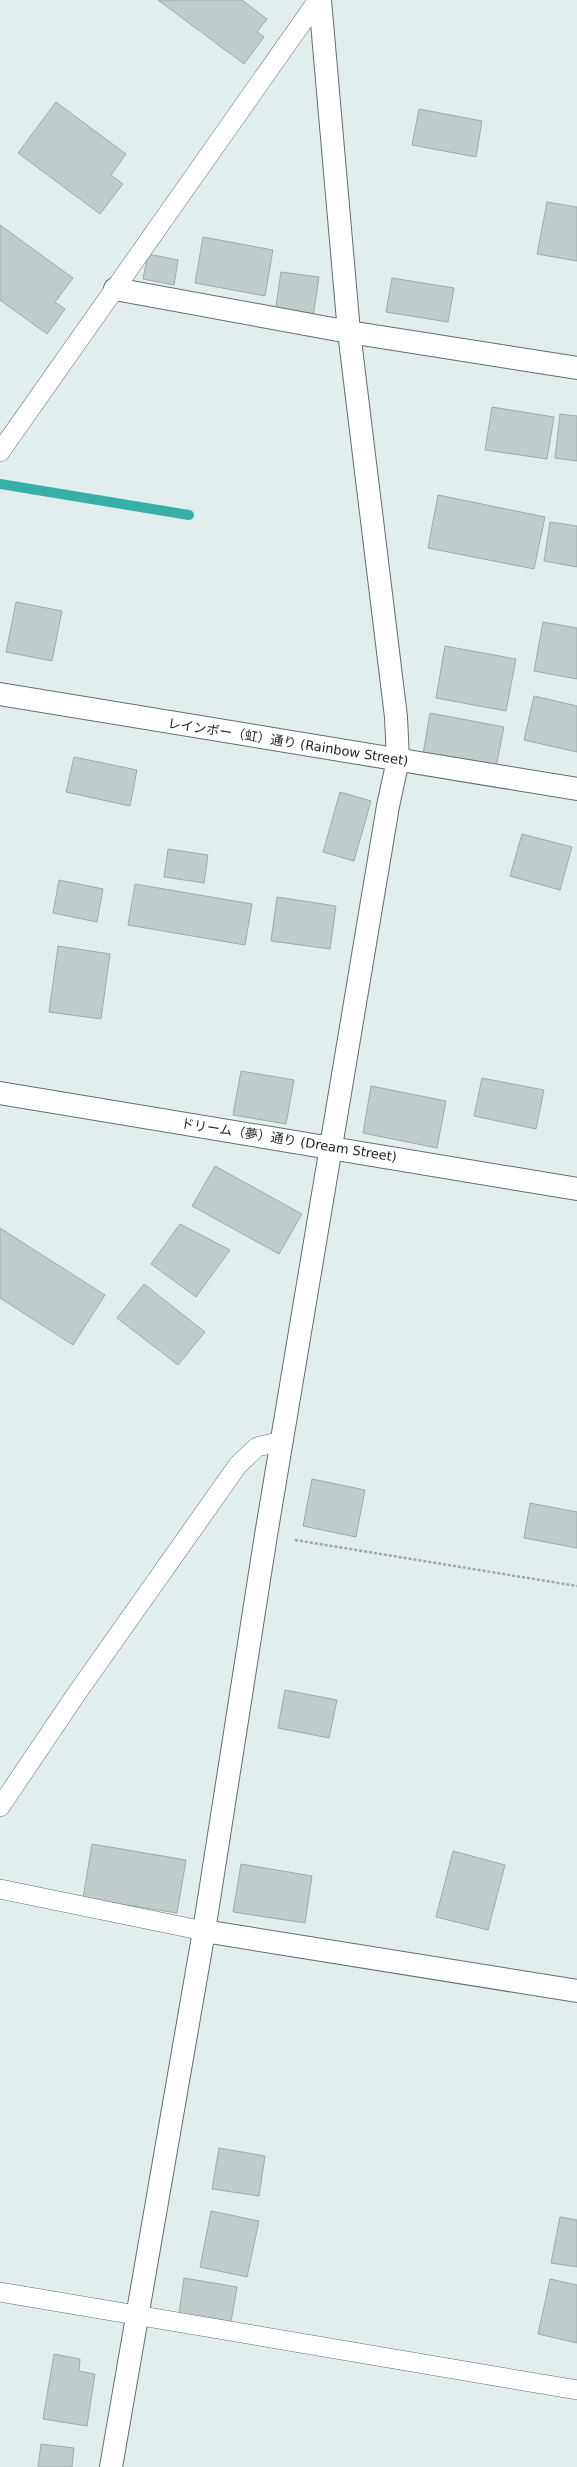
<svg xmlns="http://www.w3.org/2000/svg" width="577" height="2467" font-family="'DejaVu Sans','Noto Sans JP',sans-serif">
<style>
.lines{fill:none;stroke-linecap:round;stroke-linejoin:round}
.stream{stroke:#35afa7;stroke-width:10}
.building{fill:#c0cccb;stroke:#9fabaa}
.lane-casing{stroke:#636e6d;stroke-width:20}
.street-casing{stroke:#636e6d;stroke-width:24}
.path{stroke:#a0a9a8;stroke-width:2.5;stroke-dasharray:3 2;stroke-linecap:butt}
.lane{stroke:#fff;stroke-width:19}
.street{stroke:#fff;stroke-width:22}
.labels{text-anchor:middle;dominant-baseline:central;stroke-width:3;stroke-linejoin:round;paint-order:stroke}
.street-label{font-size:13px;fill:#1b201f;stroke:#fff}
</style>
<rect width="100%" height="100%" fill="#e2eeed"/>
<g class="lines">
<path class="stream" d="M 0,484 L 189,515"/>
</g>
<path class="building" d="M 158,0 L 242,0 L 267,19 L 257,32 L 264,37 L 244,64 Z
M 56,102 L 126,154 L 111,175 L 123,184 L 100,214 L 18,153 Z
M 419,109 L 482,121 L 476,157 L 412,145 Z
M 547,202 L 577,207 L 577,261 L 537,254 Z
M 0,225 L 73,278 L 55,302 L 65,309 L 47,334 L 0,300 Z
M 203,237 L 273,250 L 265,296 L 195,283 Z
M 148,254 L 178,260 L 174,285 L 143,279 Z
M 281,272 L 319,277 L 313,318 L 275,313 Z
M 392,278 L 454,288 L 448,322 L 386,312 Z
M 492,407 L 554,417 L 547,459 L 485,450 Z
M 560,414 L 577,416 L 577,461 L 555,458 Z
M 438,495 L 545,517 L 534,569 L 428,548 Z
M 550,522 L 577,526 L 577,567 L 544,561 Z
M 16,602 L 62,611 L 52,661 L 6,652 Z
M 543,622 L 577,628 L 577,679 L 534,671 Z
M 445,646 L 516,659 L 506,711 L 436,698 Z
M 534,696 L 577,706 L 577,752 L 524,740 Z
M 430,713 L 504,727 L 496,767 L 423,754 Z
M 74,757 L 137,770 L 130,806 L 66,792 Z
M 340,792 L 371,801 L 354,861 L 323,852 Z
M 522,834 L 572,847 L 560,890 L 510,876 Z
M 168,849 L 208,855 L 204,883 L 164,877 Z
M 59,880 L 103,889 L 97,922 L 53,913 Z
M 135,884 L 252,904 L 245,945 L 128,925 Z
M 277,897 L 336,906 L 330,949 L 271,941 Z
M 58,946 L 110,954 L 101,1019 L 49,1012 Z
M 241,1071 L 294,1080 L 286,1124 L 233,1115 Z
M 482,1078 L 544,1090 L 536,1129 L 474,1116 Z
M 371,1086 L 446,1101 L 437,1148 L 363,1133 Z
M 215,1166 L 302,1214 L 279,1254 L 192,1206 Z
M 180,1224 L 230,1250 L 196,1297 L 151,1264 Z
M 0,1228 L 105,1295 L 73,1345 L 0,1298 Z
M 144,1284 L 205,1332 L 178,1365 L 117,1318 Z
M 312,1479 L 365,1490 L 356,1537 L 303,1526 Z
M 530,1503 L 577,1512 L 577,1548 L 524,1538 Z
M 285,1690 L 337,1700 L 329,1738 L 278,1728 Z
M 92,1844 L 186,1860 L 177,1913 L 83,1898 Z
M 453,1851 L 505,1865 L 488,1930 L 436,1917 Z
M 241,1864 L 312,1876 L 305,1923 L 233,1912 Z
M 219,2148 L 265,2156 L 259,2196 L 212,2189 Z
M 211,2211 L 259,2221 L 247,2277 L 200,2267 Z
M 560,2217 L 577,2220 L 577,2267 L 551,2263 Z
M 184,2278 L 237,2287 L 231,2322 L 179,2314 Z
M 550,2279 L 577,2285 L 577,2343 L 538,2334 Z
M 54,2354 L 80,2359 L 79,2371 L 95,2374 L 87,2426 L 43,2419 Z
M 41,2444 L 74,2448 L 72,2467 L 38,2467 Z"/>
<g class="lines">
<g class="lane-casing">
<path id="lane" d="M 0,452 L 318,0
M 0,1807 L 77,1693 L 238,1465 L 257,1447 L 282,1441
M 0,1889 L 204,1931
M 0,2292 L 577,2390"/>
</g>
<g class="street-casing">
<path id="street" d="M 115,289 L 349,332 L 577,368
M 0,694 L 577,789
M 0,1093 L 577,1189
M 204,1931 L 577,1991
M 111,2467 L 204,1931 L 266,1535 L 388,806 L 398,760 L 396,717 L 349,332 L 320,0"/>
</g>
<path class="path" d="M 295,1540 L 577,1586"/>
<use href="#lane" class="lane"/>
<use href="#street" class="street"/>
</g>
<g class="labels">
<g class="street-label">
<text transform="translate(288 742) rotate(9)">レインボー（虹）通り (Rainbow Street)</text>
<text transform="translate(289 1140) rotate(9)">ドリーム（夢）通り (Dream Street)</text>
</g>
</g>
</svg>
